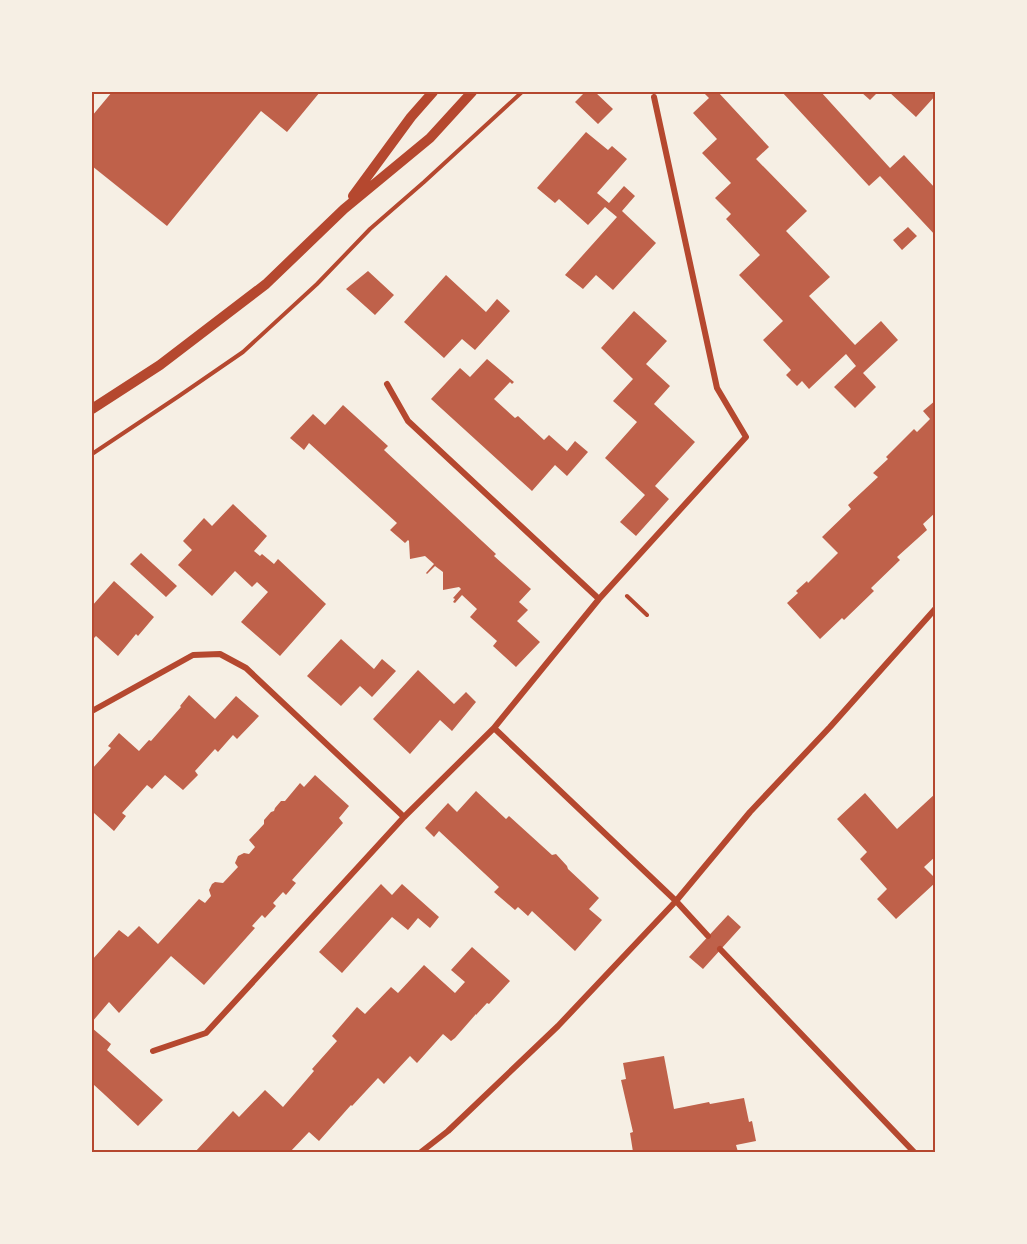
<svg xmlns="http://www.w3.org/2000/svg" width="1027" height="1244" font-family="Spectral,serif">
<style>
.building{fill:#bf614a}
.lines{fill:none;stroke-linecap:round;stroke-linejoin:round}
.path{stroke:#b5482f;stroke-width:4}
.minor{stroke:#b5482f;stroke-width:6}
.tertiary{stroke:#b5482f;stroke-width:10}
.neatline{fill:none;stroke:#b5482f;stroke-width:2}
</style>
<rect width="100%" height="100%" fill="#f6efe4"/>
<path class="building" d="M 112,92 L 320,92 L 287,132 L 261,111 L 167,226 L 92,166 L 92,116 Z
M 585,92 L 595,92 L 613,109 L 598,124 L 575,102 Z
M 703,92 L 718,92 L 769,147 L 756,159 L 807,211 L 786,231 L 830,277 L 809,296 L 855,345 L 881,321 L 898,340 L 863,373 L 876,387 L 855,408 L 834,387 L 856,366 L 846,354 L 809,389 L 802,381 L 797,386 L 786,375 L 791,370 L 763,340 L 783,321 L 739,275 L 760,255 L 726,219 L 731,214 L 715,198 L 731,183 L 702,153 L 717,139 L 693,113 L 709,98 Z
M 782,92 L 821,92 L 890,168 L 904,155 L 936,189 L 936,236 L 880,176 L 869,186 Z
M 861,92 L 878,92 L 870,100 Z
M 889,92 L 936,92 L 936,95 L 916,117 Z
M 586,132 L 608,150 L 612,146 L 627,159 L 597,193 L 609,203 L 624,186 L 635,196 L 622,211 L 656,243 L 613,290 L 596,275 L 583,289 L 565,275 L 617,217 L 605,207 L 588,225 L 559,199 L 555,203 L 537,188 Z
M 908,227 L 917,236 L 902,250 L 893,240 Z
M 368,271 L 394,295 L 375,315 L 346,289 Z
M 446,275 L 486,312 L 497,299 L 510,311 L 475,350 L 462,339 L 444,358 L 404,322 Z
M 634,311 L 667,341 L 646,364 L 670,386 L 654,404 L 695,442 L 655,486 L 669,499 L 636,536 L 620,522 L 645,495 L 605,458 L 637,422 L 613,401 L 633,379 L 601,348 Z
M 487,359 L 514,382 L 512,384 L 510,382 L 494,399 L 515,418 L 518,416 L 544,440 L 549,435 L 567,451 L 575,441 L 588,452 L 567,476 L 555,465 L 532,491 L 431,399 L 460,368 L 470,377 Z
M 936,400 L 936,512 L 923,524 L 927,530 L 897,557 L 900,560 L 871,588 L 874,591 L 844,620 L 842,618 L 820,639 L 787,603 L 798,593 L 796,591 L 807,581 L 808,583 L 838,553 L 822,537 L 851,509 L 848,505 L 878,477 L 873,473 L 888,459 L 886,457 L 914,429 L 917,432 L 930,419 L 923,411 Z
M 343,405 L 388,446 L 384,450 L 496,554 L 494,556 L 531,589 L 519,602 L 528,610 L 517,621 L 540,642 L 516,667 L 493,646 L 497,641 L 470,617 L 477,609 L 462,595 L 455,603 L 453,602 L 455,599 L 453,598 L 461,589 L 459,587 L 443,590 L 443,572 L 435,566 L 427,574 L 426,573 L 434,564 L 425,556 L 410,559 L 409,541 L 408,540 L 405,543 L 390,530 L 397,523 L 309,443 L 304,450 L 290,438 L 313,414 L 325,425 Z
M 233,504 L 267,536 L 254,551 L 260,556 L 262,554 L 274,564 L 278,559 L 326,604 L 280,656 L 241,622 L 268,592 L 257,582 L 252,587 L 235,571 L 212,596 L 178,565 L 192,550 L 183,541 L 204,518 L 212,526 Z
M 141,553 L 177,586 L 166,597 L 130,564 Z
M 114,581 L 154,617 L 138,636 L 136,634 L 118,656 L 96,636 L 92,640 L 92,606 Z
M 341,639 L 374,669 L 382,659 L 396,671 L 372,697 L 360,686 L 341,706 L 307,676 Z
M 418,670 L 454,704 L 466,692 L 476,702 L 452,731 L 440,720 L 410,754 L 373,719 Z
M 189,695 L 215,719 L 236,696 L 259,716 L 237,739 L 233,735 L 218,752 L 215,749 L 195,771 L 198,775 L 183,790 L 165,775 L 152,789 L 147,785 L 122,813 L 126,816 L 114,831 L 94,813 L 92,816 L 92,769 L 111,748 L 108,746 L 119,733 L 139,751 L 149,740 L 151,741 L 181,707 L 180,706 Z
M 315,775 L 349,806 L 339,818 L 343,823 L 292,880 L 296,883 L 286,895 L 283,892 L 273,903 L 276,906 L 265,918 L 262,915 L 252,926 L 255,928 L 204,985 L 171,956 L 119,1013 L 109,1002 L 92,1022 L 92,960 L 119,930 L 128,937 L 139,926 L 158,944 L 199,899 L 205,903 L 211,896 L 209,890 L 212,884 L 215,882 L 223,883 L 238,867 L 235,863 L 238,856 L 244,853 L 249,854 L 255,847 L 249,840 L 264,824 L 264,820 L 271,812 L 274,811 L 275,808 L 281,801 L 285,801 L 300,783 L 304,787 Z
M 476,791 L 506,819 L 509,816 L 552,855 L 556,854 L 567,866 L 568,869 L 599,898 L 589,909 L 602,920 L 575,951 L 532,911 L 528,916 L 518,907 L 515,910 L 494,892 L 499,887 L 439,831 L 434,837 L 425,828 L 448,803 L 457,812 Z
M 865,793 L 897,829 L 936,793 L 936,856 L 924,867 L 936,879 L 936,882 L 896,919 L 877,899 L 887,889 L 860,859 L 867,852 L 837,819 Z
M 381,884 L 392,895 L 402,884 L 439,917 L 430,928 L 418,918 L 408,930 L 392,917 L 342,973 L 319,952 Z
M 728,915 L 741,927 L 703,969 L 689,957 Z
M 472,947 L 510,981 L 489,1004 L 487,1003 L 476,1015 L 476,1014 L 455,1038 L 451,1041 L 443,1034 L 417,1063 L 410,1056 L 384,1084 L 378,1078 L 352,1106 L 351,1105 L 319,1141 L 309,1132 L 290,1152 L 195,1152 L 233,1111 L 239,1117 L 265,1090 L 283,1107 L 314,1071 L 312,1069 L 337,1041 L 332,1036 L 357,1007 L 365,1014 L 391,987 L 398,993 L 424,965 L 455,993 L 465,982 L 451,970 Z
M 92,1028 L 111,1044 L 107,1050 L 163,1100 L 138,1126 L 105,1095 L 93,1084 L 92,1085 Z
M 664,1056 L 674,1109 L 709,1102 L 710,1104 L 744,1098 L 749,1122 L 752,1121 L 756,1141 L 736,1145 L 738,1152 L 633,1152 L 630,1133 L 633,1132 L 621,1080 L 626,1079 L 623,1063 Z"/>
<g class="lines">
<path class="path" d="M 92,454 L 179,396 L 243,352 L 317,284 L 370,229 L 424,182 L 522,92
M 627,596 L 647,615"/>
<path class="minor" d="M 387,384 L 408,421 L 599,599
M 92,711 L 193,655 L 220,654 L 246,668 L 404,817 L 494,728 L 599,599 L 746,437 L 717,388 L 654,97
M 494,728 L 676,901 L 708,936
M 720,949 L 914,1152
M 153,1051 L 206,1033 L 404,817
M 421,1152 L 448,1131 L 558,1026 L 676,901 L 750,812 L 830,727 L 936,608"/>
<path class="tertiary" d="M 353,196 L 411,117 L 433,92
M 92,409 L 160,365 L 266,284 L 344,209 L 430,138 L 472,92"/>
</g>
<rect width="1027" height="1244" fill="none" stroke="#f6efe4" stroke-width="186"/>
<rect x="93" y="93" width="841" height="1058" class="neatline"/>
</svg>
